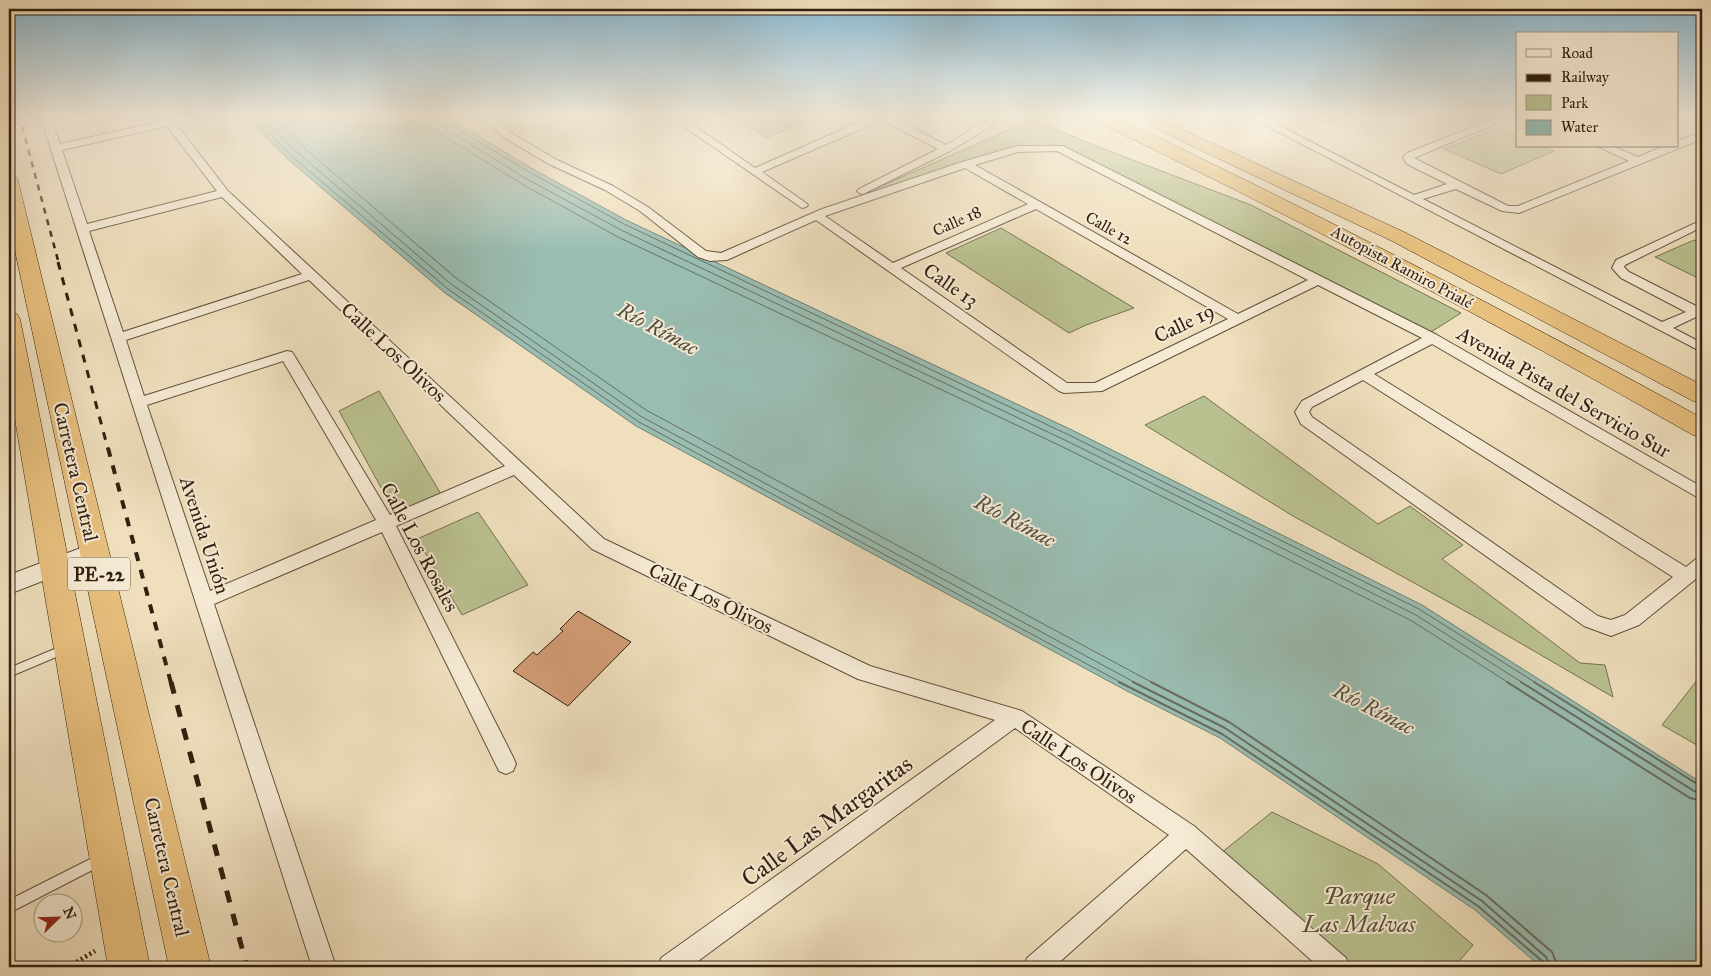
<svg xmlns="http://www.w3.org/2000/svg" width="1711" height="976" font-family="'IM FELL Great Primer',serif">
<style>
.green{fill:#bac190;stroke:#767050}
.water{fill:#9abdb2;stroke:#707e71}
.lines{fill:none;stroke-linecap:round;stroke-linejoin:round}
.shore-far1{stroke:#666e61;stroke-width:1}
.shore{stroke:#666e61;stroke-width:2}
.building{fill:#d29d76;stroke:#322010}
.service-casing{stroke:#61503b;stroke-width:2}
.minor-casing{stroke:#61503b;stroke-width:2}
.tertiary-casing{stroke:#61503b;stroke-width:2}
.trunk-casing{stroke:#322010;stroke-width:1}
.path{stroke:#322010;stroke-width:4.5;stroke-dasharray:2 3;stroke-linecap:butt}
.service{fill:#f5ead4;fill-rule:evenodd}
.minor{fill:#f5ead4;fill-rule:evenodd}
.tertiary{fill:#f5ead4;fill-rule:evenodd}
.trunk{fill:#e8c07e;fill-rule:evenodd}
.rail-far3{stroke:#322010;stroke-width:2.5;stroke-dasharray:6 6;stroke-linecap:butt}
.rail-far2{stroke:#322010;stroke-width:3;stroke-dasharray:8 8;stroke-linecap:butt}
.rail-far1{stroke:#322010;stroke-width:4;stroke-dasharray:9 9;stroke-linecap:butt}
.rail{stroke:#322010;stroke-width:5;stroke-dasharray:12 12;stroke-linecap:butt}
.labels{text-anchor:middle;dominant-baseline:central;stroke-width:4;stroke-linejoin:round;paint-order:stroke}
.far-street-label{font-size:16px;fill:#322010;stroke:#f5ead4}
.shield{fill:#f5ead4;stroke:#6c5d4b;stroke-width:1}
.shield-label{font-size:19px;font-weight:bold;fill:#322010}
.street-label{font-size:20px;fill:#322010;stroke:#f5ead4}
.water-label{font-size:21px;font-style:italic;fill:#514f41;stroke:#f5ead4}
.near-street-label{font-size:24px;fill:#322010;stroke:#f5ead4}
.near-park-label{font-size:24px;font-style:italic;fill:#5b5036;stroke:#f5ead4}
</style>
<rect width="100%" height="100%" fill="#efdfbd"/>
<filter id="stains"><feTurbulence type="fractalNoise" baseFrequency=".004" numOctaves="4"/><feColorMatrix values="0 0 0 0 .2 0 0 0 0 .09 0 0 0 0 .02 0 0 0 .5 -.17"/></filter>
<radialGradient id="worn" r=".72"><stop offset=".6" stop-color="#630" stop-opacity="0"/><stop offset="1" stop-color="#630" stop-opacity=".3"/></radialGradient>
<path class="green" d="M 735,115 L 819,115 L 766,138 L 732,116 Z
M 1033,119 L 1093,145 L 1251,205 L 1461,313 L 1431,332 L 1081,155 C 1054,144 1040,145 1012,148 L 859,196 Z
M 1498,128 L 1517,136 L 1517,146 L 1542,146 L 1554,151 L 1501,174 L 1444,149 Z
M 1001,228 L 1134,308 L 1086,325 L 1069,333 L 946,253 Z
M 1694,240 L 1702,244 L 1702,280 L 1655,257 Z
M 379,391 L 441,494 L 395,513 L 339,411 Z
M 1204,396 L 1378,524 L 1410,506 L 1463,545 L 1442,559 L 1580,663 L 1605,665 L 1613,697 L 1472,615 L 1293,516 L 1145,425 Z
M 478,512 L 528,585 L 462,615 L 417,539 Z
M 1702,674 L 1702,748 L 1662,725 Z
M 1272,812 L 1378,864 L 1473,945 L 1454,967 L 1353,967 L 1221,853 Z"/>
<path class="water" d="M 243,115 L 444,115 L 531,168 L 626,220 L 1074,431 L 1422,605 L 1702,783 L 1702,967 L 1541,967 L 1475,910 L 1220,738 L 1127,691 L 636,426 L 445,293 L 290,161 Z"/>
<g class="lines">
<path class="shore-far1" d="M 250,115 L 294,158 L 448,289 L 639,422 L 1122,683
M 259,115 L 298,153 L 451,284 L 642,417 L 1136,683
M 270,115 L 303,147 L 456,278 L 646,410 L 1153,683
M 429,115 L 431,125 L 439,133 L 522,184 L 618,237 L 1065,448 L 1412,621 L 1509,683
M 437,115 L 438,122 L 443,127 L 525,178 L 621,230 L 1069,442 L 1416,615 L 1523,683
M 443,115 L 446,122 L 529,172 L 624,224 L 1071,436 L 1419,609 L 1536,683"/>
<path class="shore" d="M 1119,682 L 1222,734 L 1478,906 L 1542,961 L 1544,967
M 1133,682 L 1225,728 L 1482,901 L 1546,957 L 1550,967
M 1151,682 L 1229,722 L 1486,895 L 1552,952 L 1558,967
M 1507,682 L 1690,798 L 1702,801
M 1521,682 L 1694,791 L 1702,793
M 1534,682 L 1702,787"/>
</g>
<path class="building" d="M 578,611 L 631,642 L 568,706 L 513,671 L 533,652 L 537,655 L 563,631 L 560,629 Z"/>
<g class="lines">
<g class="service-casing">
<path id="service" d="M 64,645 L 68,646 L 69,649 L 68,652 L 9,677 L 9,668 Z
M 102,853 L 106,855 L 108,859 L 106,863 L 9,913 L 9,900 Z"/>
</g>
<g class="minor-casing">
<path id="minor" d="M 40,115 L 50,115 L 60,144 L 163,121 L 159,115 L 169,115 L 228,191 L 604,539 L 870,666 L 1022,711 L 1194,826 L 1346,958 L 1349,967 L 1319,967 L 1186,849 L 1054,967 L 1024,967 L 1027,958 L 1169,835 L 1015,728 L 690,967 L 658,967 L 661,958 L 995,720 L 858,679 L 592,549 L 514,475 L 396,526 L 513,757 L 516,764 L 513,771 L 506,774 L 499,771 L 382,532 L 214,604 L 336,967 L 312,967 ZM 167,126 L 217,191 L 87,224 L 62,150 ZM 222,197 L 302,274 L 123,332 L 89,231 ZM 309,280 L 505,466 L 390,515 L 294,355 L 292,352 L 287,351 L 144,396 L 126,340 ZM 283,361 L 376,520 L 210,591 L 147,405 Z
M 476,115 L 488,115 L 516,136 L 557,160 L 613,186 L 648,207 L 706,251 L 721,253 L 822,209 L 962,162 L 1017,146 L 1063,146 L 1437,335 L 1702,487 L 1702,500 L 1432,344 L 1374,374 L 1686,567 L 1696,559 L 1702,557 L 1702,574 L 1639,625 L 1611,636 L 1584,626 L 1301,424 L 1295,412 L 1302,401 L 1422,338 L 1318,285 L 1102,391 L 1064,393 L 1059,391 L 816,220 L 727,260 L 710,261 L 698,257 L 640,211 L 605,190 L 549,164 L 508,140 ZM 1057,151 L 1308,280 L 1238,314 L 975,165 L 1018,152 ZM 965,168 L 1028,204 L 893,263 L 825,216 ZM 1036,209 L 1228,319 L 1095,383 L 1067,383 L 901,268 ZM 1363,380 L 1673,577 L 1625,615 L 1611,620 L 1598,616 L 1312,417 L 1309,412 L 1312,407 Z
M 667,115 L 679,115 L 755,168 L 875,115 L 888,115 L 946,145 L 985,121 L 988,115 L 998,115 L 993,125 L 950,151 L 863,194 L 859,193 L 857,191 L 859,189 L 938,149 L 882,120 L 762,172 L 806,203 L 808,205 L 806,207 L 802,208 Z
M 1246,115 L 1259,115 L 1414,195 L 1447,184 L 1407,164 L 1403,158 L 1407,153 L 1503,115 L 1517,115 L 1414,158 L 1508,206 L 1518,206 L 1629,161 L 1597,146 L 1612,146 L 1638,157 L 1664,146 L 1677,146 L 1677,141 L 1702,132 L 1702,139 L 1519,213 L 1502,211 L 1456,189 L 1423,199 L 1662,322 L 1686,312 L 1621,278 L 1612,268 L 1616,260 L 1702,220 L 1702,227 L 1625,265 L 1624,267 L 1629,272 L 1702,309 L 1702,319 L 1696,317 L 1673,328 L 1702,343 L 1702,352 Z
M 1311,115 L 1344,115 L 1326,122 Z
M 1688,115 L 1702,115 L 1702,122 Z"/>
</g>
<g class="tertiary-casing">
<path id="tertiary" d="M 94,543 L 102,546 L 105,552 L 102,558 L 9,594 L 9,575 Z"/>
</g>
<g class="trunk-casing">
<path id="trunk" d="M 1089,115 L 1111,115 C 1311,210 1508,312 1702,418 L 1702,437 L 1693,435 C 1496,323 1295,217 1091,119 Z
M 1158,118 L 1406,233 L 1702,385 L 1702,403 L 1693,401 L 1392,241 L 1152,127 L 1150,123 L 1152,119 Z
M 9,175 L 16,177 L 18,181 L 211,967 L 169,967 L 9,223 Z
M 9,312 L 17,314 L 20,319 L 150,967 L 108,967 L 9,384 Z"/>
</g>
<path class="path" d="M 68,967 L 95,951"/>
<use href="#service" class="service"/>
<use href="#minor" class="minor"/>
<use href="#tertiary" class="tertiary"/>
<use href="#trunk" class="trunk"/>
<path class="rail-far3" d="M 19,115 L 59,264"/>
<path class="rail-far2" d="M 58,262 L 108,449"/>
<path class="rail-far1" d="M 108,448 L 171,683"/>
<path class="rail" d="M 171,682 L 247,967"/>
</g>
<linearGradient id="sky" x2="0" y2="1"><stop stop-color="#89b8d2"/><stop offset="0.46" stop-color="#f8f1e1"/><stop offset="1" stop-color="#f8f1e1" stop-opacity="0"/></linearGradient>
<rect width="1711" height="252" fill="url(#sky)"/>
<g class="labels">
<g class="far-street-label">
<text transform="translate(957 221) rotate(-24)">Calle 18</text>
<text transform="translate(1109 228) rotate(29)">Calle 12</text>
<text transform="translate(1402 267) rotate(28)">Autopista Ramiro Prialé</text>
</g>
<rect class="shield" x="68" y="557.5" width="62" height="33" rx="4"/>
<g class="shield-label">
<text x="99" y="574">PE-22</text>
</g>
<g class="street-label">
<text transform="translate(951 285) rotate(35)">Calle 13</text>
<text transform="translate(1184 323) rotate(-26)">Calle 19</text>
<text transform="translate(394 352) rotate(43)">Calle Los Olivos</text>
<text transform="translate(1564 392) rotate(30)">Avenida Pista del Servicio Sur</text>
<text transform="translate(76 472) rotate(77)">Carretera Central</text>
<text transform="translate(205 535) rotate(72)">Avenida Unión</text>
<text transform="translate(420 547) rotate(62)">Calle Los Rosales</text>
<text transform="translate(711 598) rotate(26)">Calle Los Olivos</text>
<text transform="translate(1079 761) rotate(34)">Calle Los Olivos</text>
<text transform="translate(167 867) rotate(77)">Carretera Central</text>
</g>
<g class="water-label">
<text transform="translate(658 329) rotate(28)">Río Rímac</text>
<text transform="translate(1015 521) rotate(28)">Río Rímac</text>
<text transform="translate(1374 709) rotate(27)">Río Rímac</text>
</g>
<g class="near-street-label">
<text transform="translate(827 821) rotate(-36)">Calle Las Margaritas</text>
</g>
<g class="near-park-label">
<text x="1359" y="896">Parque<tspan x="1359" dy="28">Las Malvas</tspan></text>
</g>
</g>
<rect width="1711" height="976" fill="none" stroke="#efdfbd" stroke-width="30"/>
<rect x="10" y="10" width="1691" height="956" fill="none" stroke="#322010" stroke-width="2.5"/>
<rect x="15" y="15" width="1681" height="946" fill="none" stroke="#322010"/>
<rect x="1516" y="32" width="162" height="115" fill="#f5ead4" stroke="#a79986"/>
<rect x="1526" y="49" width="25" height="8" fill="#f5ead4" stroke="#a79986"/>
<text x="1561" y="58" font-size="15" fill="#322010">Road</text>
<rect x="1526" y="74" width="25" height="8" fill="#322010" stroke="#a79986"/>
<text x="1561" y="82" font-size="15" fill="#322010">Railway</text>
<rect x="1526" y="95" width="25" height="15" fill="#bac190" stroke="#a79986"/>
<text x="1561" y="108" font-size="15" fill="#322010">Park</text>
<rect x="1526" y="120" width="25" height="15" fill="#9abdb2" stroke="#a79986"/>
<text x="1561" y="132" font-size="15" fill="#322010">Water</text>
<g transform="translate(58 918) rotate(67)"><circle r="24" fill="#f5ead4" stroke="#a79986"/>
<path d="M0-4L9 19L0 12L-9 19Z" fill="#8f2418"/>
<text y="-8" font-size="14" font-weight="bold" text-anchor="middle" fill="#322010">N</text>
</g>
<rect width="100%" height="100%" filter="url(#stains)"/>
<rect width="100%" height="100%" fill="url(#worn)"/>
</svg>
